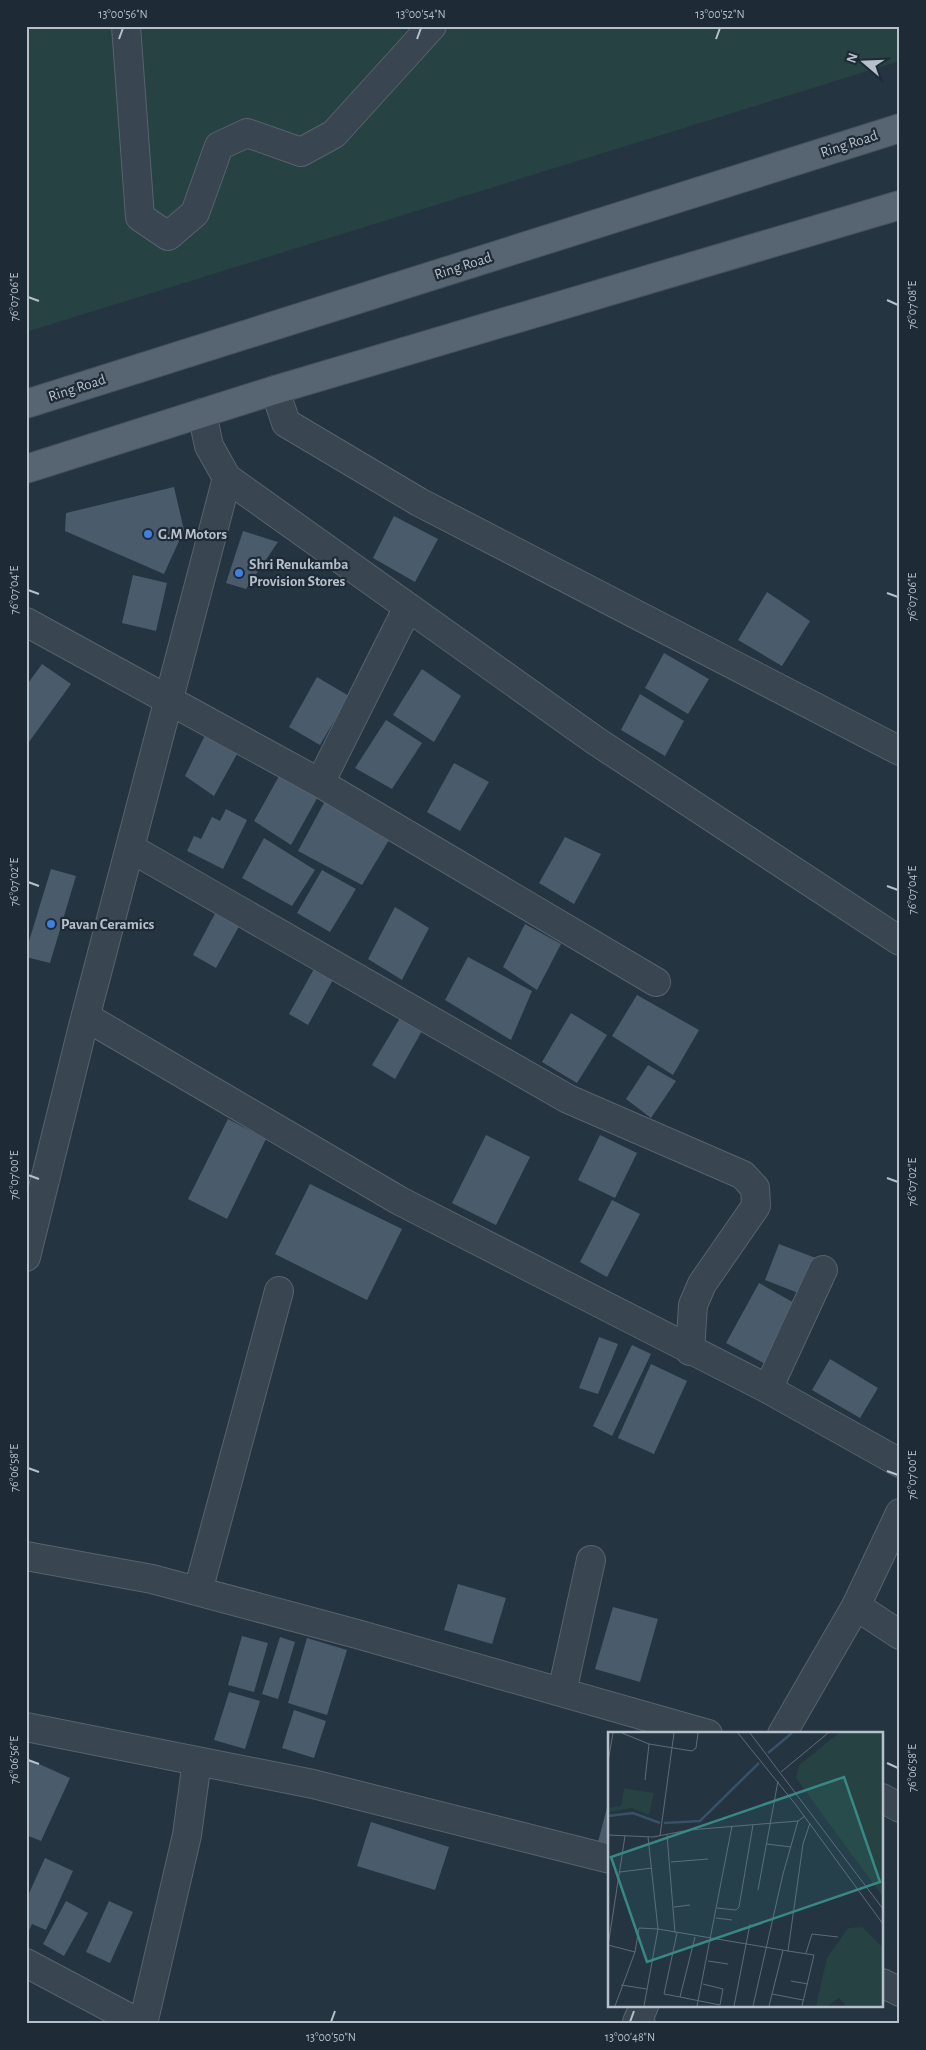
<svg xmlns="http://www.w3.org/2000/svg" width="926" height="2050" font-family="'Alegreya Sans',sans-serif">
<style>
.green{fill:#264242}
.building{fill:#4a5b6b}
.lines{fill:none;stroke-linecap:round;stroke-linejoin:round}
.minor-casing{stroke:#57636e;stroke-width:30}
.major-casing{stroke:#45515d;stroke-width:30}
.minor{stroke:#394551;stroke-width:28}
.major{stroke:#576471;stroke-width:28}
.ticks{fill:none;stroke:#b5c0cb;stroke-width:2}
.shop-dot{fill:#3f7fe0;stroke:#1e2a36;stroke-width:2}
.labels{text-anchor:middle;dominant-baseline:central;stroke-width:4.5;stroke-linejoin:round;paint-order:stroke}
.street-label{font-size:15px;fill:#b5c0cb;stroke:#1e2a36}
.poi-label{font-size:15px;font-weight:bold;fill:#b5c0cb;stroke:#1e2a36;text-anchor:start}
.inset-river{fill:none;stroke:#385169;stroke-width:2.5}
.inset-road{fill:none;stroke:#5e6c78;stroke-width:1}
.view{fill:#388885;fill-opacity:0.15;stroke:#388885;stroke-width:2.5}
.inset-edge{fill:none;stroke:#b5c0cb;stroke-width:2.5}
.neatline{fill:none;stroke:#b5c0cb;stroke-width:2}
.ticks-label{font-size:12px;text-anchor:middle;fill:#b5c0cb}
</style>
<rect width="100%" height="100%" fill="#243441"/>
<path class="green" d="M 26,26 L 900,26 L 900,61 L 26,332 Z"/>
<path class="building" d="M 174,487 L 184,530 L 164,574 L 65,531 L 66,513 Z
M 394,516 L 438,539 L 415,582 L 373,558 Z
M 243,531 L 278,542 L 246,589 L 226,583 Z
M 133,575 L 167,583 L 156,631 L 122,623 Z
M 767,592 L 810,621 L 782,666 L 738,640 Z
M 664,653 L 709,679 L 688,714 L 645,688 Z
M 42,664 L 71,684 L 26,746 L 26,686 Z
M 422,669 L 461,696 L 434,742 L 393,715 Z
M 317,677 L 349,696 L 320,745 L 289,727 Z
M 640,694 L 684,721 L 665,756 L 621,730 Z
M 386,720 L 422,743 L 392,789 L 355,768 Z
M 210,725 L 242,745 L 214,796 L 185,776 Z
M 454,763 L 489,782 L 460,831 L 427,812 Z
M 283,769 L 319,795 L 291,845 L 254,821 Z
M 325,801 L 392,835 L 362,885 L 298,851 Z
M 226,809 L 247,820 L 223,869 L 187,851 L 194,836 L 201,839 L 212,817 L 220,821 Z
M 565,837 L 601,854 L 574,904 L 539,883 Z
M 264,838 L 315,870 L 292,906 L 242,878 Z
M 51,869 L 76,876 L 50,963 L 26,957 L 26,951 Z
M 322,870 L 356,889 L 330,932 L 297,913 Z
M 219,906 L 243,919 L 216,968 L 193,955 Z
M 395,907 L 429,928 L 402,980 L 368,959 Z
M 525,924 L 561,944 L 537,990 L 503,967 Z
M 468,957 L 532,991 L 511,1040 L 445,1000 Z
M 315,967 L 334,978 L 308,1025 L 289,1014 Z
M 637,995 L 699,1030 L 673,1075 L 612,1036 Z
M 571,1013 L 607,1035 L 577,1083 L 542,1062 Z
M 400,1018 L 422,1031 L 395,1079 L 372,1065 Z
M 648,1065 L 676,1081 L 651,1118 L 626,1099 Z
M 228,1119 L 266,1139 L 227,1219 L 188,1199 Z
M 486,1135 L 530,1157 L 496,1225 L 452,1203 Z
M 600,1135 L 637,1153 L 615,1198 L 578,1180 Z
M 310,1184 L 402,1229 L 367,1300 L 275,1254 Z
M 612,1200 L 640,1214 L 607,1277 L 580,1262 Z
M 779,1244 L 821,1260 L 806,1296 L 765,1280 Z
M 759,1283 L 803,1308 L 771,1367 L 726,1343 Z
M 599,1337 L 618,1344 L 598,1394 L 579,1388 Z
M 632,1345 L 651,1354 L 612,1436 L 593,1426 Z
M 830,1359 L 878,1388 L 860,1418 L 812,1390 Z
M 651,1364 L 687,1381 L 654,1454 L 618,1438 Z
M 458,1584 L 506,1598 L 492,1644 L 444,1630 Z
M 613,1607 L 658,1619 L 640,1682 L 595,1669 Z
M 242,1636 L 268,1643 L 254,1692 L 228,1685 Z
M 280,1637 L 295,1642 L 278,1699 L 262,1694 Z
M 307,1638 L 347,1650 L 327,1715 L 288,1703 Z
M 229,1692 L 260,1701 L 245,1749 L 214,1740 Z
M 294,1710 L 326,1721 L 314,1758 L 282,1748 Z
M 26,1758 L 70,1778 L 41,1841 L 26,1835 Z
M 609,1800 L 610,1800 L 610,1845 L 598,1842 Z
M 371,1822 L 449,1847 L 435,1890 L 357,1866 Z
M 45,1858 L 73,1871 L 46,1930 L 32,1924 L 26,1937 L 26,1900 Z
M 66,1901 L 88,1913 L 64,1956 L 43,1944 Z
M 109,1901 L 133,1912 L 110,1963 L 86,1952 Z"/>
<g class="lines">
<g class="minor-casing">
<path id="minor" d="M 126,26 L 140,217 L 168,236 L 195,213 L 219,146 L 247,133 L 301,152 L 334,134 L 432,26
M 275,390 L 286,423 L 419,502 L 900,751
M 202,413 L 209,446 L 227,478 L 596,741 L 900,941
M 26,622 L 320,783 L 656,982
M 320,783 L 408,607
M 130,848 L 568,1099 L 743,1175 L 755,1188 L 756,1206 L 702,1284 L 693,1305 L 690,1351
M 86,1017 L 400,1201 L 768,1389 L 900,1463
M 26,1257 L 83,1026 L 227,478
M 768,1389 L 823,1270
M 26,1556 L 152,1579 L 357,1634 L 708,1734
M 198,1591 L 279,1291
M 856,1606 L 900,1635
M 562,1692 L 591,1560
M 26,1727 L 313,1784 L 610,1859
M 782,1734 L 856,1606 L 900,1513
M 882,1798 L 900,1808
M 26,1963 L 141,2024
M 882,1983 L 900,1992
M 143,2024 L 187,1835 L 197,1761
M 641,2024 L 637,2022 L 644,2006"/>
</g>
<g class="major-casing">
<path id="major" d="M 26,404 L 900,128
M 26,469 L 275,390 L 900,205"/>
</g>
<use href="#minor" class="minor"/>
<use href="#major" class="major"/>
</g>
<path class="ticks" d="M 119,39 L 123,28M 417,39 L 421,28M 716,39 L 720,28M 28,297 L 39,301M 887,300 L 898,305M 28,590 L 39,594M 887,593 L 898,597M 28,882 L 39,886M 887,886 L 898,890M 28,1175 L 39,1179M 887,1178 L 898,1182M 28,1468 L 39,1472M 887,1471 L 898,1475M 28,1760 L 39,1764M 887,1763 L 898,1768M 331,2022 L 335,2011M 630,2022 L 634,2011"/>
<g class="shop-dot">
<circle cx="148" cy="534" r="5"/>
<circle cx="239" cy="573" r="5"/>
<circle cx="51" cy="924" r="5"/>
</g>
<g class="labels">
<g class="street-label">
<text transform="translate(849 144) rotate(-18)">Ring Road</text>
<text transform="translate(463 266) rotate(-18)">Ring Road</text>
<text transform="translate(77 388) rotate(-18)">Ring Road</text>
</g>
<g class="poi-label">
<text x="158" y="534">G.M Motors</text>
<text x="249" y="564">Shri Renukamba<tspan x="249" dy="17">Provision Stores</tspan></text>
<text x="61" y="924">Pavan Ceramics</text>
</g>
</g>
<g transform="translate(608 1732)">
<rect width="275" height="275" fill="#243441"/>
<path d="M 231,1 L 275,1 L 275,165 L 188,46 L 191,33 ZM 16,56 L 46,61 L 41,83 L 24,76 L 0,80 L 0,76 L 13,74 ZM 254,195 L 275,216 L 275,274 L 238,274 L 231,266 L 219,274 L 208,274 L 219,226 L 240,196 Z" fill="#264242"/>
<path class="inset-river" d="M 160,21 L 184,1M 0,84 L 25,81 L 52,91M 56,91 L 92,89 L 151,31"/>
<path class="inset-road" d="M 14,1 L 41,12 L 84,19 L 88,16 L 90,1M 130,1 L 188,73 L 275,192M 142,1 L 275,177M 0,30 L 5,1M 173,40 L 220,1M 37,48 L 41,12M 0,103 L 45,105 L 81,98 L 190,89M 59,103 L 67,201M 52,104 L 66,1M 40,105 L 50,197 L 180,219M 159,112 L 183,115M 63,130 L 100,127M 12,140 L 44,136M 150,158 L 170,49M 66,175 L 82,173M 109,176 L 128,178 L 131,175 L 145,93M 108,186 L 124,188M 69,201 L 56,262 L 72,265M 87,205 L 72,265 L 112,273 L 115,257 L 95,252M 0,213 L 27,220M 0,214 L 17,104M 198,221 L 204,202 L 230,205M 100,229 L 120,232M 183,249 L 200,252M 13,253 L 39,257M 164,262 L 195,268M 7,274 L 27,220 L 31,196 L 50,197 L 36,274M 89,274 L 124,94M 126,274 L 142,192M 145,274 L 175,142 L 190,89 L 197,84M 161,274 L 175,218M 194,274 L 206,223 L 180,219 L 195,112 L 202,91"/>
<path class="view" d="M 236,45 L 272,150 L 39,230 L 3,125 Z"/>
<rect width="275" height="275" class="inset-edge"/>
</g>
<rect width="926" height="2050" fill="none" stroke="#1e2a36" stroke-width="55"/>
<g transform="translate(864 62) rotate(289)" stroke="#1e2a36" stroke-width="4" paint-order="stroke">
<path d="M0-4L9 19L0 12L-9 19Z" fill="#b5c0cb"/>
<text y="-8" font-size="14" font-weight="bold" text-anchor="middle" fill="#b5c0cb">N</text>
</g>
<rect x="28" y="28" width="870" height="1994" class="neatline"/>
<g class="ticks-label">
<text x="123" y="18">13°00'56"N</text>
<text x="421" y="18">13°00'54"N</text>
<text x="720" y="18">13°00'52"N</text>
<text transform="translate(14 297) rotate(-90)" y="4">76°07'06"E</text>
<text transform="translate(912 305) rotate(-90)" y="4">76°07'08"E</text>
<text transform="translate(14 590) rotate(-90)" y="4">76°07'04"E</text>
<text transform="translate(912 597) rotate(-90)" y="4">76°07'06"E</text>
<text transform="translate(14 882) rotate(-90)" y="4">76°07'02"E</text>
<text transform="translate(912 890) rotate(-90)" y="4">76°07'04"E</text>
<text transform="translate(14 1175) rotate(-90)" y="4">76°07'00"E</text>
<text transform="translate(912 1182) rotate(-90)" y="4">76°07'02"E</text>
<text transform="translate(14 1468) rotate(-90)" y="4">76°06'58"E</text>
<text transform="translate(912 1475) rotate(-90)" y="4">76°07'00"E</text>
<text transform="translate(14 1760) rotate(-90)" y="4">76°06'56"E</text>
<text transform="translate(912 1768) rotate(-90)" y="4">76°06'58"E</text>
<text x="331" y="2041">13°00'50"N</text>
<text x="630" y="2041">13°00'48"N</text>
</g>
</svg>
